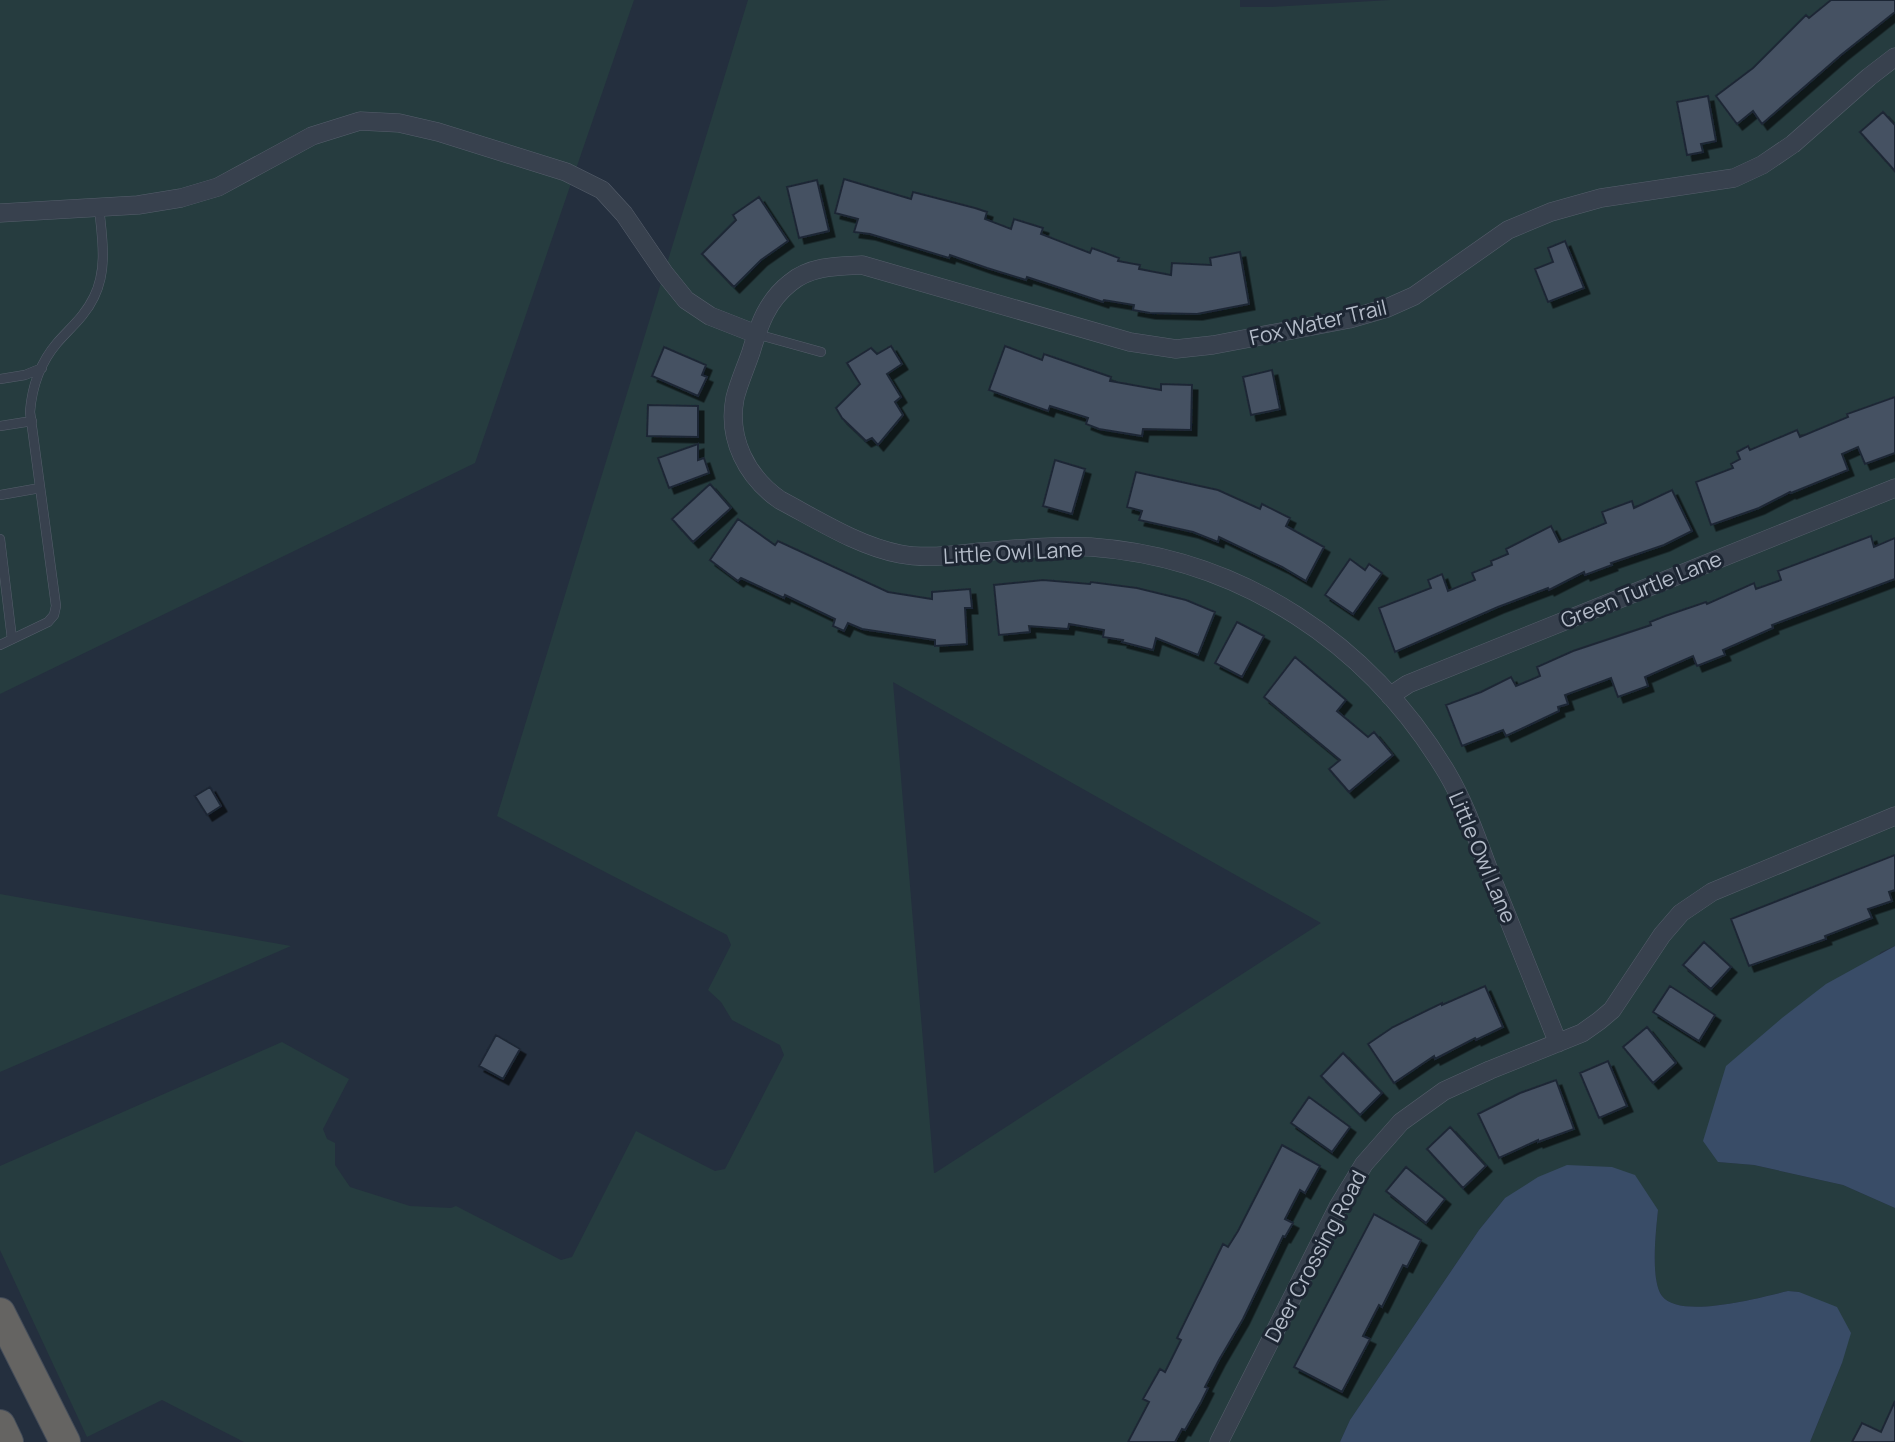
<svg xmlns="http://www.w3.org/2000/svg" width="1895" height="1442" font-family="Manrope,sans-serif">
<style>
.green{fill:#263c3f;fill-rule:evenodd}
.water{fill:#394c67}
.building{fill:#455162;stroke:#1f2835;stroke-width:2;filter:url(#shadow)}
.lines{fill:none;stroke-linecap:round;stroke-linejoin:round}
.service-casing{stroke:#565f6c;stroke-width:10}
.minor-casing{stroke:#565f6c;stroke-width:19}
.trunk-casing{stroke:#434c59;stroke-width:32}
.service{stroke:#38414e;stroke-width:9}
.minor{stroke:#38414e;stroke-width:18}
.trunk{stroke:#656462;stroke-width:30}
.labels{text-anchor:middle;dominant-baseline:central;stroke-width:6;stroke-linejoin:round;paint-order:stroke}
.street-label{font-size:21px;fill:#b4bcc9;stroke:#1d2633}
</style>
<defs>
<filter id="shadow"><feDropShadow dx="5.5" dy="5.5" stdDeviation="0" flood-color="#0009"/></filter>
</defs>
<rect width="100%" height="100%" fill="#242f3e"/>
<path class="green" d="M 0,0 L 634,0 L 475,463 L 0,694 Z
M 748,0 L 1240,0 L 1240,7 L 1271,7 L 1390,0 L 1895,0 L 1895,946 L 1881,952 L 1718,1162 L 1754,1165 L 1843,1185 L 1895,1208 L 1895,1442 L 1810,1442 L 1842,1363 L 1799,1292 L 1788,1291 C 1762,1297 1680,1320 1662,1296 C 1650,1280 1656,1230 1658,1210 L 1505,1198 L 1479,1230 L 1350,1420 L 1340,1442 L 244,1442 L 162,1400 L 87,1437 L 0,1250 L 0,1166 L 282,1042 L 349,1079 L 323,1129 L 327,1139 L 335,1143 L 335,1165 L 350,1187 L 410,1206 L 451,1208 L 456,1206 L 561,1260 L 572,1257 L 636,1131 L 715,1171 L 725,1169 L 784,1055 L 780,1045 L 732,1020 L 721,1002 L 708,990 L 731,945 L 727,935 L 497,816 ZM 893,682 L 1321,923 L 935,1173 L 934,1173 Z
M 0,894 L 291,946 L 0,1072 Z"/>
<path class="water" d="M 1895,946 L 1895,1208 L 1843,1185 L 1754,1165 L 1718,1162 L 1703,1141 L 1726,1066 L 1782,1018 L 1826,984 Z
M 1567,1165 L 1612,1167 L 1635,1175 L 1658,1210 C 1656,1230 1650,1280 1662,1296 C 1680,1320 1762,1297 1788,1291 L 1799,1292 L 1837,1307 L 1851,1333 L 1842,1363 L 1810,1442 L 1340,1442 L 1350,1420 L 1479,1230 L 1505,1198 L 1538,1177 Z"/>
<path class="building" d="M 1831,0 L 1895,0 L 1895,12 L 1841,55 L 1762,124 L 1753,111 L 1737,124 L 1716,96 L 1753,68 L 1806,15 L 1809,18 Z
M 1708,96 L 1716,141 L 1701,144 L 1703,152 L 1687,155 L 1677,102 Z
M 1883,112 L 1895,125 L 1895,171 L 1860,132 Z
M 844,179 L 911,199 L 913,192 L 975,208 L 987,212 L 985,219 L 1011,229 L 1014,219 L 1043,228 L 1041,234 L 1090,253 L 1092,248 L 1119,258 L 1118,261 L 1140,265 L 1139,269 L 1171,275 L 1172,263 L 1211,265 L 1210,258 L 1240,252 L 1249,304 L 1197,314 L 1150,313 L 1133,310 L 1134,305 L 1104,300 L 1103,302 L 1027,277 L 1026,280 L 987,268 L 950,255 L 949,258 L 870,234 L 854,232 L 858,219 L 835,213 Z
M 817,180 L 829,231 L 799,238 L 787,187 Z
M 759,197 L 788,241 L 761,260 L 734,287 L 702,254 L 736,220 L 733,215 Z
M 1565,241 L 1584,288 L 1548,302 L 1535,269 L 1553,262 L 1548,248 Z
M 891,346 L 902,364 L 887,374 L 901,397 L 895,402 L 903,415 L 878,445 L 872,438 L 866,441 L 842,418 L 836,408 L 860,384 L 847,363 L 871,348 L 877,354 Z
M 1005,346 L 1042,360 L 1044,354 L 1111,377 L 1110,381 L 1161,390 L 1161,384 L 1192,385 L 1191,430 L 1143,429 L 1142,436 L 1099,429 L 1086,424 L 1088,418 L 1050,406 L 1048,411 L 989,390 Z
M 664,347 L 706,365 L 702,375 L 707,377 L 698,396 L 652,376 Z
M 1272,370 L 1280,409 L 1251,415 L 1243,377 Z
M 1895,397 L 1895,453 L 1865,464 L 1858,447 L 1842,454 L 1848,470 L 1791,493 L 1790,492 L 1759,508 L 1711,525 L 1696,482 L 1733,468 L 1731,464 L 1740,459 L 1737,452 L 1748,446 L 1750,450 L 1797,430 L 1800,437 L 1848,417 L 1847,414 Z
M 648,405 L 698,406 L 698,437 L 647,436 Z
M 698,444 L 698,460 L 704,458 L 709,473 L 669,488 L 658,458 Z
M 1055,460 L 1085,469 L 1072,514 L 1043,506 Z
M 1136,472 L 1218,490 L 1260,509 L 1262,504 L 1290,518 L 1286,526 L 1324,547 L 1306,581 L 1282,567 L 1219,537 L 1218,542 L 1193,532 L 1139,520 L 1142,511 L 1127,507 Z
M 710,484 L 731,508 L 693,542 L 672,519 Z
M 1672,490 L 1692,531 L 1664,545 L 1611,563 L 1612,565 L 1585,575 L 1584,572 L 1549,590 L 1548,588 L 1498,607 L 1395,652 L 1379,608 L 1431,588 L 1428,580 L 1442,574 L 1448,591 L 1475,580 L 1472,573 L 1492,565 L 1491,561 L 1508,554 L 1506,549 L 1551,526 L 1559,542 L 1606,523 L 1602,512 L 1632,501 L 1634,508 Z
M 738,519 L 775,545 L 778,541 L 888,592 L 932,599 L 932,592 L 970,589 L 972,608 L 965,608 L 967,644 L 935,646 L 935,640 L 862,629 L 848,623 L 844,631 L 833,626 L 835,619 L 785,595 L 784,598 L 741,578 L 738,581 L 710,560 Z
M 1871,536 L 1874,547 L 1895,538 L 1895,579 L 1772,625 L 1773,628 L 1723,650 L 1725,655 L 1697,666 L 1693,656 L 1645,677 L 1648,686 L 1618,697 L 1611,678 L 1565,695 L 1568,704 L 1558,707 L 1559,711 L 1506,736 L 1503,730 L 1462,746 L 1446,705 L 1481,692 L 1511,677 L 1516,686 L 1540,676 L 1537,667 L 1573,651 L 1651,625 L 1650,622 L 1665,616 L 1706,602 L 1707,604 L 1754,583 L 1756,589 L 1781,580 L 1778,571 Z
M 1350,559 L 1365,570 L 1369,564 L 1382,573 L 1353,614 L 1325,595 Z
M 1043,580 L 1090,584 L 1091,582 L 1137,588 L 1186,600 L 1215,612 L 1198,655 L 1156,638 L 1153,650 L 1122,642 L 1123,640 L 1103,637 L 1104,630 L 1069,624 L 1068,629 L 1029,626 L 1030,632 L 999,635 L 994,585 Z
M 1237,622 L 1264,636 L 1242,677 L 1215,663 Z
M 1295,657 L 1346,700 L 1337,711 L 1368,737 L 1374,732 L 1393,755 L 1349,792 L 1329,769 L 1340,760 L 1264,697 Z
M 210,787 L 221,806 L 207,815 L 195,796 Z
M 1895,855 L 1895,890 L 1889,892 L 1892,901 L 1868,909 L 1872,918 L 1825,936 L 1826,939 L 1749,966 L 1731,919 Z
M 1704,942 L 1731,967 L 1711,989 L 1683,965 Z
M 1485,986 L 1503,1027 L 1476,1040 L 1475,1038 L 1435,1059 L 1434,1056 L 1394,1083 L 1368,1044 L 1393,1027 L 1442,1003 L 1442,1005 Z
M 1670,986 L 1715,1015 L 1699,1041 L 1653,1012 Z
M 1647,1027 L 1676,1063 L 1653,1083 L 1623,1047 Z
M 496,1035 L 520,1049 L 503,1079 L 479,1066 Z
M 1343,1053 L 1382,1093 L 1360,1115 L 1321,1076 Z
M 1608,1061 L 1627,1106 L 1599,1118 L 1580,1073 Z
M 1556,1080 L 1574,1129 L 1538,1142 L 1538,1140 L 1499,1158 L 1478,1114 L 1520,1093 Z
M 1309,1097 L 1350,1127 L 1332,1152 L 1291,1123 Z
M 1450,1127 L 1486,1166 L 1463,1188 L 1427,1149 Z
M 1282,1145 L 1320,1166 L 1305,1193 L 1300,1190 L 1285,1219 L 1293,1223 L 1285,1237 L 1283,1236 L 1243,1319 L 1219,1360 L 1205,1387 L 1208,1388 L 1201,1402 L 1185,1430 L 1182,1429 L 1175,1442 L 1128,1442 L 1149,1402 L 1143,1399 L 1160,1369 L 1165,1372 L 1181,1340 L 1177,1338 L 1223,1244 L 1228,1247 L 1238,1231 Z
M 1406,1167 L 1445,1199 L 1426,1223 L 1386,1191 Z
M 1374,1214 L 1421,1240 L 1407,1267 L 1403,1265 L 1382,1307 L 1379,1305 L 1363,1336 L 1370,1339 L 1342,1392 L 1294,1367 Z
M 1895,1401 L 1895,1442 L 1852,1442 L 1862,1423 L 1881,1432 Z"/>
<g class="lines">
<g class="service-casing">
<path id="service" d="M 756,334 L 821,352
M 0,379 L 25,375 L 42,368
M 0,426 L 32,421
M 0,495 L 40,488
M 0,539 L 12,639
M 0,645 L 48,622 L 54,615 L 56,606 L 30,412 C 32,386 40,363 57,343 C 70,328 85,316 94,297 C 108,269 102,237 99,207"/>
</g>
<g class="minor-casing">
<path id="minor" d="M 0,213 L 138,205 L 181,198 L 218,187 L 312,136 L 360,121 L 399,123 L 438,132 L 566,172 L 602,190 L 624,214 L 665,274 L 686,300 L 710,316 L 756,334
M 1390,696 L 1408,684 L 1895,488
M 1558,1043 C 1536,987 1513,931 1491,876 C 1478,842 1466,805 1447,773 C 1370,644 1242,558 1091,547 C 1053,545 1017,549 980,552 C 954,555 926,559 900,554 C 858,546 818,520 780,500 C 747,477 727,439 735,398 C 739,382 746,367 751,352 C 759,325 767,301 790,283 C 810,266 837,266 862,265 L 1130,342 L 1176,349 L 1213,345 L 1349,319 L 1387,308 L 1414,296 L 1508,230 L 1551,212 L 1601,198 L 1734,178 L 1762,165 L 1793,144 L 1869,77 L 1895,57
M 1219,1442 L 1338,1207 L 1364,1164 L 1401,1122 L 1444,1091 L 1490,1070 L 1582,1033 L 1599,1021 L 1612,1010 L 1662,935 L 1681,913 L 1712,892 L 1895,816"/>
</g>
<g class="trunk-casing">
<path id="trunk" d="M 0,1313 L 65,1442
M 0,1425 L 8,1442"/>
</g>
<use href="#service" class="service"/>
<use href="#minor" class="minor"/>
<use href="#trunk" class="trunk"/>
</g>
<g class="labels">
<g class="street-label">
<text transform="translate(1318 322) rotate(-13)">Fox Water Trail</text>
<text transform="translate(1013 552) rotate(-3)">Little Owl Lane</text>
<text transform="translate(1641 589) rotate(-22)">Green Turtle Lane</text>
<text transform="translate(1483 857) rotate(67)">Little Owl Lane</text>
<text transform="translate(1315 1256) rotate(-62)">Deer Crossing Road</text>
</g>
</g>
</svg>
